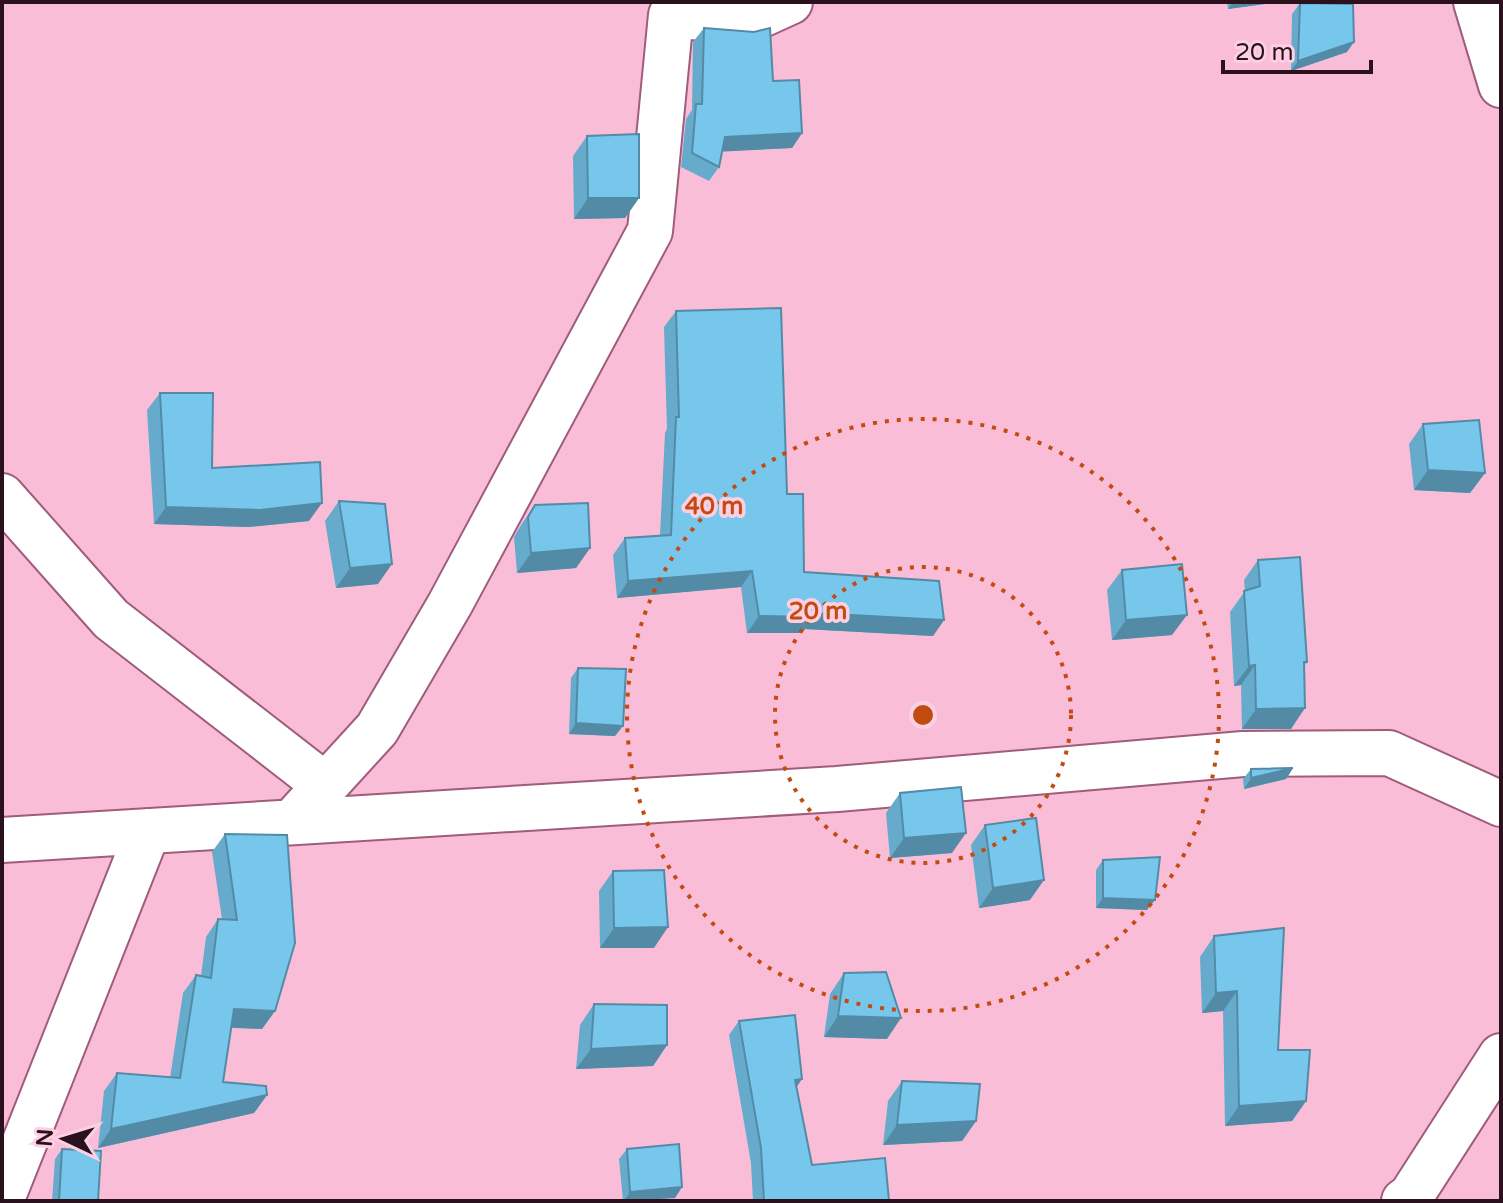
<svg xmlns="http://www.w3.org/2000/svg" width="1503" height="1203" font-family="'Varela Round',sans-serif">
<style>
.lines{fill:none;stroke-linecap:round;stroke-linejoin:round}
.street-casing{stroke:#9f5c7c;stroke-width:48}
.street{stroke:#fff;stroke-width:44}
.wall{fill:#66abcc}
.shaded-wall{fill:#538ba6}
.building{fill:#77c7ed;stroke:#538ba6;stroke-width:2}
.ring{fill:none;stroke:#c24b10;stroke-width:4;stroke-dasharray:4 8}
.centre{fill:#c24b10;stroke:#fdcfe3;stroke-width:4}
.ring-label{font-size:24px;text-anchor:middle;font-weight:bold;fill:#c24b10;stroke:#fdcfe3;stroke-width:7;stroke-linejoin:round;paint-order:stroke}
</style>
<rect width="100%" height="100%" fill="#f9bdd7"/>
<g class="lines">
<g class="street-casing">
<path id="street" d="M 1476,2 L 1501,85
M 2,496 L 111,619 L 325,785
M 292,822 L 377,729 L 450,604 L 650,231 L 671,15 L 746,22 L 790,2
M 2,840 L 837,789 L 1243,754 L 1389,753 L 1501,804
M 2,1199 L 148,831
M 1404,1201 L 1411,1196 L 1501,1056"/>
</g>
<use href="#street" class="street"/>
</g>
<path class="wall" d="M 1227,2 L 1273,2 L 1272,3 L 1228,9 Z
M 1300,3 L 1347,52 L 1291,71 L 1292,14 Z
M 704,28 L 802,133 L 792,148 L 722,151 L 719,167 L 709,181 L 681,167 L 686,119 L 692,110 L 693,42 Z
M 587,136 L 639,198 L 625,218 L 574,219 L 573,156 Z
M 676,311 L 804,572 L 944,620 L 933,636 L 805,629 L 802,633 L 747,633 L 741,587 L 617,598 L 613,555 L 625,538 L 660,535 L 665,433 L 667,429 L 664,327 Z
M 160,393 L 212,468 L 309,521 L 248,527 L 154,524 L 147,410 Z
M 1423,424 L 1485,473 L 1470,493 L 1414,490 L 1409,444 Z
M 339,501 L 378,584 L 336,588 L 325,521 Z
M 535,505 L 590,548 L 576,568 L 517,573 L 514,537 L 521,525 Z
M 1258,560 L 1307,662 L 1304,666 L 1291,729 L 1242,729 L 1241,685 L 1234,686 L 1230,612 L 1245,591 L 1244,580 Z
M 1122,570 L 1172,635 L 1112,640 L 1107,590 Z
M 578,668 L 615,736 L 569,734 L 571,678 Z
M 1293,768 L 1286,779 L 1244,789 L 1243,779 L 1251,769 Z
M 900,793 L 952,853 L 890,858 L 886,813 Z
M 985,825 L 1030,900 L 979,908 L 971,845 Z
M 225,834 L 275,1011 L 262,1029 L 231,1028 L 223,1082 L 267,1095 L 254,1113 L 98,1148 L 104,1091 L 117,1073 L 170,1078 L 183,993 L 196,975 L 201,976 L 206,937 L 218,919 L 222,919 L 212,852 Z
M 1103,860 L 1147,910 L 1096,908 L 1096,870 Z
M 613,871 L 654,948 L 600,948 L 599,891 Z
M 1214,936 L 1306,1101 L 1292,1121 L 1225,1126 L 1223,1011 L 1202,1013 L 1200,957 Z
M 844,973 L 887,1039 L 824,1037 L 830,994 Z
M 594,1004 L 667,1045 L 653,1066 L 576,1069 L 580,1025 Z
M 739,1021 L 796,1088 L 812,1165 L 889,1201 L 753,1201 L 751,1163 L 729,1035 Z
M 902,1081 L 976,1121 L 962,1141 L 883,1145 L 888,1101 Z
M 62,1149 L 98,1201 L 52,1201 L 55,1159 Z
M 627,1149 L 682,1187 L 675,1198 L 623,1201 L 619,1159 Z"/>
<path class="shaded-wall" d="M 1233,2 L 1273,2 L 1272,3 L 1228,9 Z
M 1354,42 L 1347,52 L 1291,71 L 1298,61 Z
M 802,133 L 792,148 L 715,152 L 725,137 Z
M 588,198 L 639,198 L 625,218 L 574,219 Z
M 1428,470 L 1485,473 L 1470,493 L 1414,490 Z
M 322,503 L 309,521 L 248,527 L 154,524 L 166,507 Z
M 590,548 L 576,568 L 517,573 L 531,553 Z
M 392,564 L 378,584 L 336,588 L 350,568 Z
M 752,571 L 741,587 L 617,598 L 628,581 Z
M 814,613 L 944,620 L 933,636 L 805,629 L 802,633 L 747,633 L 759,616 Z
M 1187,615 L 1172,635 L 1112,640 L 1126,620 Z
M 1255,665 L 1241,685 L 1234,686 L 1249,666 Z
M 1305,708 L 1291,729 L 1242,729 L 1256,709 Z
M 576,723 L 623,726 L 615,736 L 569,734 Z
M 1293,768 L 1286,779 L 1244,789 L 1251,778 Z
M 966,833 L 952,853 L 890,858 L 904,838 Z
M 1044,880 L 1030,900 L 979,908 L 993,888 Z
M 1103,898 L 1155,900 L 1147,910 L 1096,908 Z
M 668,927 L 654,948 L 600,948 L 614,928 Z
M 1237,991 L 1223,1011 L 1202,1013 L 1216,993 Z
M 234,1009 L 275,1011 L 262,1029 L 221,1027 Z
M 838,1016 L 901,1018 L 887,1039 L 824,1037 Z
M 667,1045 L 653,1066 L 576,1069 L 591,1049 Z
M 802,1079 L 792,1094 L 795,1080 Z
M 267,1095 L 254,1113 L 98,1148 L 111,1129 Z
M 1306,1101 L 1292,1121 L 1225,1126 L 1239,1106 Z
M 976,1121 L 962,1141 L 883,1145 L 897,1125 Z
M 682,1187 L 675,1198 L 624,1201 L 630,1192 Z"/>
<path class="building" d="M 1300,3 L 1353,4 L 1354,42 L 1298,61 Z
M 704,28 L 754,32 L 770,28 L 773,81 L 799,80 L 802,133 L 725,137 L 719,167 L 692,153 L 696,104 L 702,104 Z
M 639,134 L 639,198 L 588,198 L 587,136 Z
M 781,308 L 787,494 L 803,494 L 804,572 L 939,581 L 944,620 L 814,613 L 814,617 L 759,616 L 752,571 L 628,581 L 625,538 L 671,535 L 676,417 L 679,417 L 676,311 Z
M 160,393 L 213,393 L 212,468 L 320,462 L 322,503 L 260,510 L 166,507 Z
M 1479,420 L 1485,473 L 1428,470 L 1423,424 Z
M 339,501 L 385,504 L 392,564 L 350,568 Z
M 588,503 L 590,548 L 531,553 L 528,517 L 535,505 Z
M 1300,557 L 1307,662 L 1304,662 L 1305,708 L 1256,709 L 1255,665 L 1249,666 L 1244,591 L 1260,586 L 1258,560 Z
M 1182,564 L 1187,615 L 1126,620 L 1122,570 Z
M 578,668 L 626,669 L 623,726 L 576,723 Z
M 1293,768 L 1251,778 L 1251,769 Z
M 961,787 L 966,833 L 904,838 L 900,793 Z
M 1036,818 L 1044,880 L 993,888 L 985,825 Z
M 225,834 L 287,835 L 295,943 L 275,1011 L 234,1009 L 223,1082 L 266,1086 L 267,1095 L 111,1129 L 117,1073 L 180,1078 L 196,975 L 211,978 L 218,919 L 237,920 Z
M 1160,857 L 1155,900 L 1103,898 L 1103,860 Z
M 664,870 L 668,927 L 614,928 L 613,871 Z
M 1284,928 L 1278,1050 L 1310,1050 L 1306,1101 L 1239,1106 L 1237,991 L 1216,993 L 1214,936 Z
M 886,972 L 901,1018 L 838,1016 L 844,973 Z
M 594,1004 L 667,1005 L 667,1045 L 591,1049 Z
M 795,1015 L 802,1079 L 795,1080 L 812,1165 L 885,1158 L 889,1201 L 764,1201 L 761,1148 L 739,1021 Z
M 902,1081 L 980,1084 L 976,1121 L 897,1125 Z
M 679,1144 L 682,1187 L 630,1192 L 627,1149 Z
M 62,1149 L 101,1151 L 98,1201 L 59,1201 Z"/>
<g class="ring">
<circle cx="923" cy="715" r="148"/>
<circle cx="923" cy="715" r="296"/>
</g>
<circle cx="923" cy="715" r="12" class="centre"/>
<g class="ring-label">
<text x="714" y="514">40 m</text>
<text x="818" y="619">20 m</text>
</g>
<rect width="1503" height="1203" fill="none" stroke="#2b111e" stroke-width="8"/>
<g transform="translate(64 1139) rotate(274)" stroke="#fdcfe3" stroke-width="6" paint-order="stroke">
<path d="M0-6L14 30L0 20L-14 30Z" fill="#2b111e"/>
<text y="-12" font-size="22" font-weight="bold" text-anchor="middle" fill="#2b111e">N</text>
</g>
<path d="M1223 60v12h148v-12" fill="none" stroke="#2b111e" stroke-width="4"/>
<text x="1235" y="60" font-size="24" fill="#2b111e" stroke="#fdcfe3" stroke-width="6" paint-order="stroke">20 m</text>
</svg>
